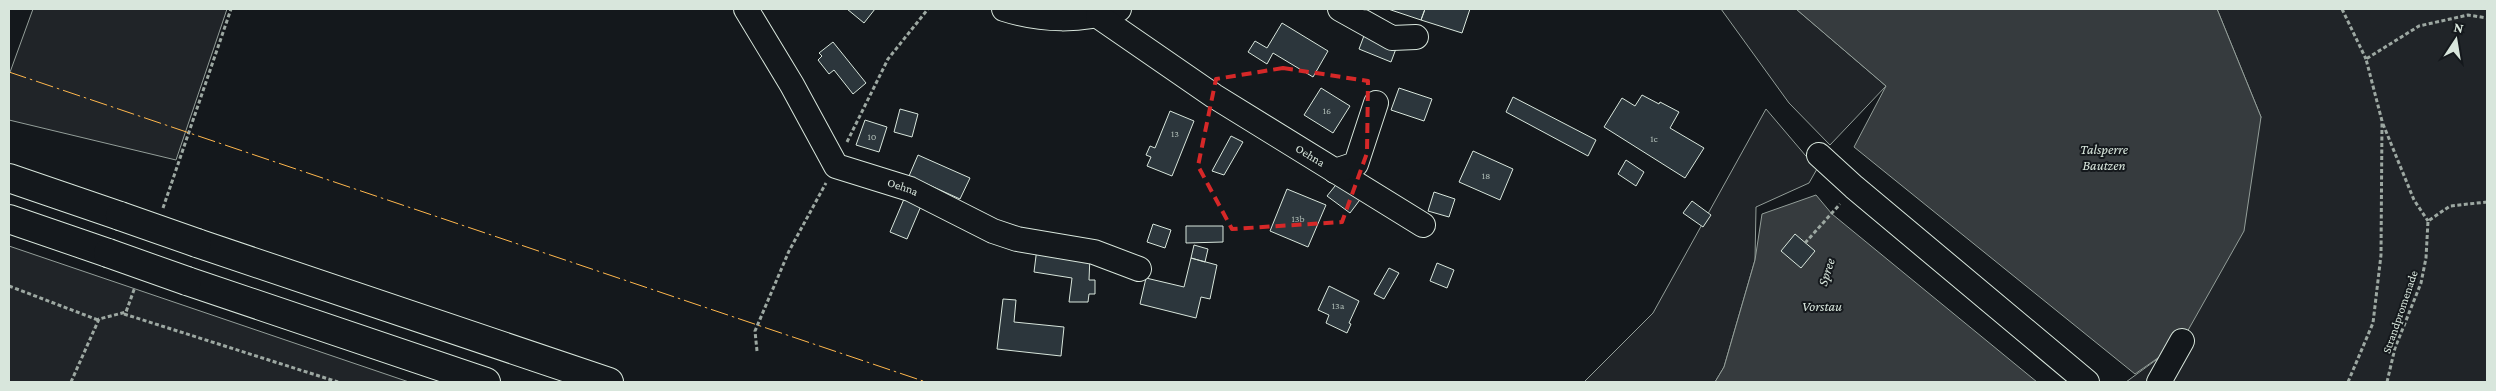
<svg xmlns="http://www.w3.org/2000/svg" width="2496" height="391" font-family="'Crimson Pro',serif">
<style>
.green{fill:#202428;stroke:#939e99}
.water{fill:#363b3e;stroke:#939e99}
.building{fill:#2c363c;stroke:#d8e6dc}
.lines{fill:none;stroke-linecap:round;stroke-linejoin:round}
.minor-casing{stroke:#d8e6dc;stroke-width:26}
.highway-casing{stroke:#d8e6dc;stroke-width:30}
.path{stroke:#9da8a2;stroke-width:3;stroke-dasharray:4 2.5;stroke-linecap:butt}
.minor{stroke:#14181c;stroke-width:24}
.highway{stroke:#14181c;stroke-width:28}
.highway-bridge-casing{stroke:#d8e6dc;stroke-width:30;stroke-linecap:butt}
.highway-bridge{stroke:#14181c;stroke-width:28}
.wall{stroke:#d8e6dc;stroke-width:2.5}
.power{stroke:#ffb74d;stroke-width:1;stroke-dasharray:18 4 2.5 4;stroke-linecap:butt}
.marked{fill:none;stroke:#d62828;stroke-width:4;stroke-dasharray:10 6;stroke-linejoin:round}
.labels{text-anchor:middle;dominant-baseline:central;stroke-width:4;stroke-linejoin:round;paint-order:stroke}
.number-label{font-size:10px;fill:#adbab4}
.street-label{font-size:12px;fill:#d8e6dc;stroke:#14181c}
.water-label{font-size:14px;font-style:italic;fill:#d8e6dc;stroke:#14181c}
</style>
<rect width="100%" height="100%" fill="#14181c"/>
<path class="green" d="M 33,9 L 227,9 L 176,160 L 9,120 L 9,75 Z
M 1721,9 L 1796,9 L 1886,86 L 1830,145 L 1789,103 Z
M 2217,9 L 2487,9 L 2487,382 L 2126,382 L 2182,341 L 2261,117 Z
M 1766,109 L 1817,169 L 1809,183 L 1756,207 L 1755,260 L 1724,367 L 1715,382 L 1584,382 L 1653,313 Z
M 9,246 L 409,382 L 9,382 Z"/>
<path class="water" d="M 1796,9 L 2217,9 L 2261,117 L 2244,231 L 2182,341 L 2135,374 L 1854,147 L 1886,86 Z
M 1816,195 L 1832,214 L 2037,382 L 1715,382 L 1724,367 L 1755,260 L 1762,214 Z"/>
<path class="building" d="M 847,9 L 875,9 L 864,23 Z
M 1388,9 L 1425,9 L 1421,20 Z
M 1425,9 L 1470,9 L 1462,33 L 1421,20 Z
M 1282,23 L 1328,51 L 1313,77 L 1273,53 L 1267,64 L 1248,52 L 1255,41 L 1267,48 Z
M 1365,33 L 1397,46 L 1391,62 L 1359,49 Z
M 833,42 L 866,83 L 853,94 L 834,70 L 829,74 L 818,60 L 822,56 L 819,53 Z
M 1321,88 L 1350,106 L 1333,133 L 1304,115 Z
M 1399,88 L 1432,99 L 1424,121 L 1391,110 Z
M 1642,95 L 1659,104 L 1660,102 L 1679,112 L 1670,128 L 1704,148 L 1685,178 L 1604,127 L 1622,98 L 1635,106 Z
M 1513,97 L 1596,140 L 1588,156 L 1506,112 Z
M 900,109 L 918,114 L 912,137 L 894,132 Z
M 1170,111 L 1194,121 L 1172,176 L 1147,166 L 1151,157 L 1146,155 L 1150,146 L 1155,148 Z
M 865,120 L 887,127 L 879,152 L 856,145 Z
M 1231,136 L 1243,142 L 1224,175 L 1212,171 Z
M 1473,151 L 1513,169 L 1500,200 L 1459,182 Z
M 918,155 L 970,178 L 960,199 L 909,176 Z
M 1626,160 L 1644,172 L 1636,186 L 1618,174 Z
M 1339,181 L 1362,197 L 1350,213 L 1327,196 Z
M 1287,189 L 1326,205 L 1308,247 L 1270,231 Z
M 1434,192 L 1455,199 L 1449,217 L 1428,211 Z
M 904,199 L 921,206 L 907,239 L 890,232 Z
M 1692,201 L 1711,215 L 1703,227 L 1683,213 Z
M 1153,224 L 1171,230 L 1165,248 L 1147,242 Z
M 1186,226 L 1223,226 L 1223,242 L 1186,243 Z
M 1795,234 L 1815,251 L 1801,268 L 1781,251 Z
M 1194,245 L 1208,249 L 1205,262 L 1191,258 Z
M 1037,248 L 1090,256 L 1089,280 L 1095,280 L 1095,294 L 1089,294 L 1088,302 L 1069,302 L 1072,278 L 1034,272 Z
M 1191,258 L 1217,265 L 1210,299 L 1201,297 L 1196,318 L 1140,304 L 1146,278 L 1184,287 Z
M 1437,263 L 1454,270 L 1447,288 L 1430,281 Z
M 1389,268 L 1399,273 L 1384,299 L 1374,294 Z
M 1329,286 L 1359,301 L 1349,323 L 1351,324 L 1347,333 L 1326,323 L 1329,315 L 1318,310 Z
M 1003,299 L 1016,300 L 1014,322 L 1064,327 L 1061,356 L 997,349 Z"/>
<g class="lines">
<g class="minor-casing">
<g id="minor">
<path id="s1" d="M 746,9 L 792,85 L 836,166 L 910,189 L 993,231 L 1017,239 L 1094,252 L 1139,269"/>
<path d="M 1004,9 C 1041,21 1082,22 1119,9"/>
<path d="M 1340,9 L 1392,38 L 1416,37"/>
<path id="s2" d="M 1098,16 L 1214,96 L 1423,225"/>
<path d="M 1819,155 L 1854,187 L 2087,382"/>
<path d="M 1335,171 L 1356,164 L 1376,103"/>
<path d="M 2159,382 L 2182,341"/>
</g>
</g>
<g class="highway-casing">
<path id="highway" d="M 9,178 L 120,216
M 9,219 L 108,253
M 197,243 L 609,382
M 187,281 L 486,382"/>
</g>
<path class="path" d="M 2342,9 L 2366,59
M 2383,124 L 2414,200 L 2428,221
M 847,142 L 888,59 L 928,9
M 163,208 L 231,9
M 1805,243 L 1840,204
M 9,286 L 98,320
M 124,314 L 338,382
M 757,351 L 755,331 L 789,251 L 826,183
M 71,382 L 99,319 L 126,312 L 135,287
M 2348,382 L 2373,323 L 2381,255 L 2382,121 L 2366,59 L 2419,26 L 2468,15 L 2487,18
M 2387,382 L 2395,348 L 2421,283 L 2426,258 L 2428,221 L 2450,206 L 2487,202"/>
<use href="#minor" class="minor"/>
<use href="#highway" class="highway"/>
<g class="highway-bridge-casing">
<path id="highway-bridge" d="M 120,216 L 197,243
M 108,253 L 187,281"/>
</g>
<use href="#highway-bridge" class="highway-bridge"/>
<path class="wall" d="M 1364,9 L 1367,9"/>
<path class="power" d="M 9,72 L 926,382"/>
</g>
<path class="marked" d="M 1283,68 L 1368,81 L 1367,153 L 1342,222 L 1232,229 L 1198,166 L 1216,79 Z"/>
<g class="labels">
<g class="number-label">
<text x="1327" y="110">16</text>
<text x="1175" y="133">13</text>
<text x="872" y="136">10</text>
<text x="1654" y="138">1c</text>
<text x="1486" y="175">18</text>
<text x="1298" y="218">13b</text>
<text x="1338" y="305">13a</text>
</g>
<g class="street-label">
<text stroke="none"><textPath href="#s2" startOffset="254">Oehna</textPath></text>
<text stroke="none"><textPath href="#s1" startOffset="251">Oehna</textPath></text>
<text transform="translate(2400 312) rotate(-71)">Strandpromenade</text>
</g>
<g class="water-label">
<text x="2104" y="149">Talsperre<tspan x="2104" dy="16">Bautzen</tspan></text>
<text transform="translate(1826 272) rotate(-73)">Spree</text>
<text x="1822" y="306">Vorstau</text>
</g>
</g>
<rect width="2496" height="391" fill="none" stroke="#d8e6dc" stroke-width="20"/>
<g transform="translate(2456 40) rotate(12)" stroke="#14181c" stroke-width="4" paint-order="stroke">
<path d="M0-4L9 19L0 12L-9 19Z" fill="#d8e6dc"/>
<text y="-8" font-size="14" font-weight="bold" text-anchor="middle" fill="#d8e6dc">N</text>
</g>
</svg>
